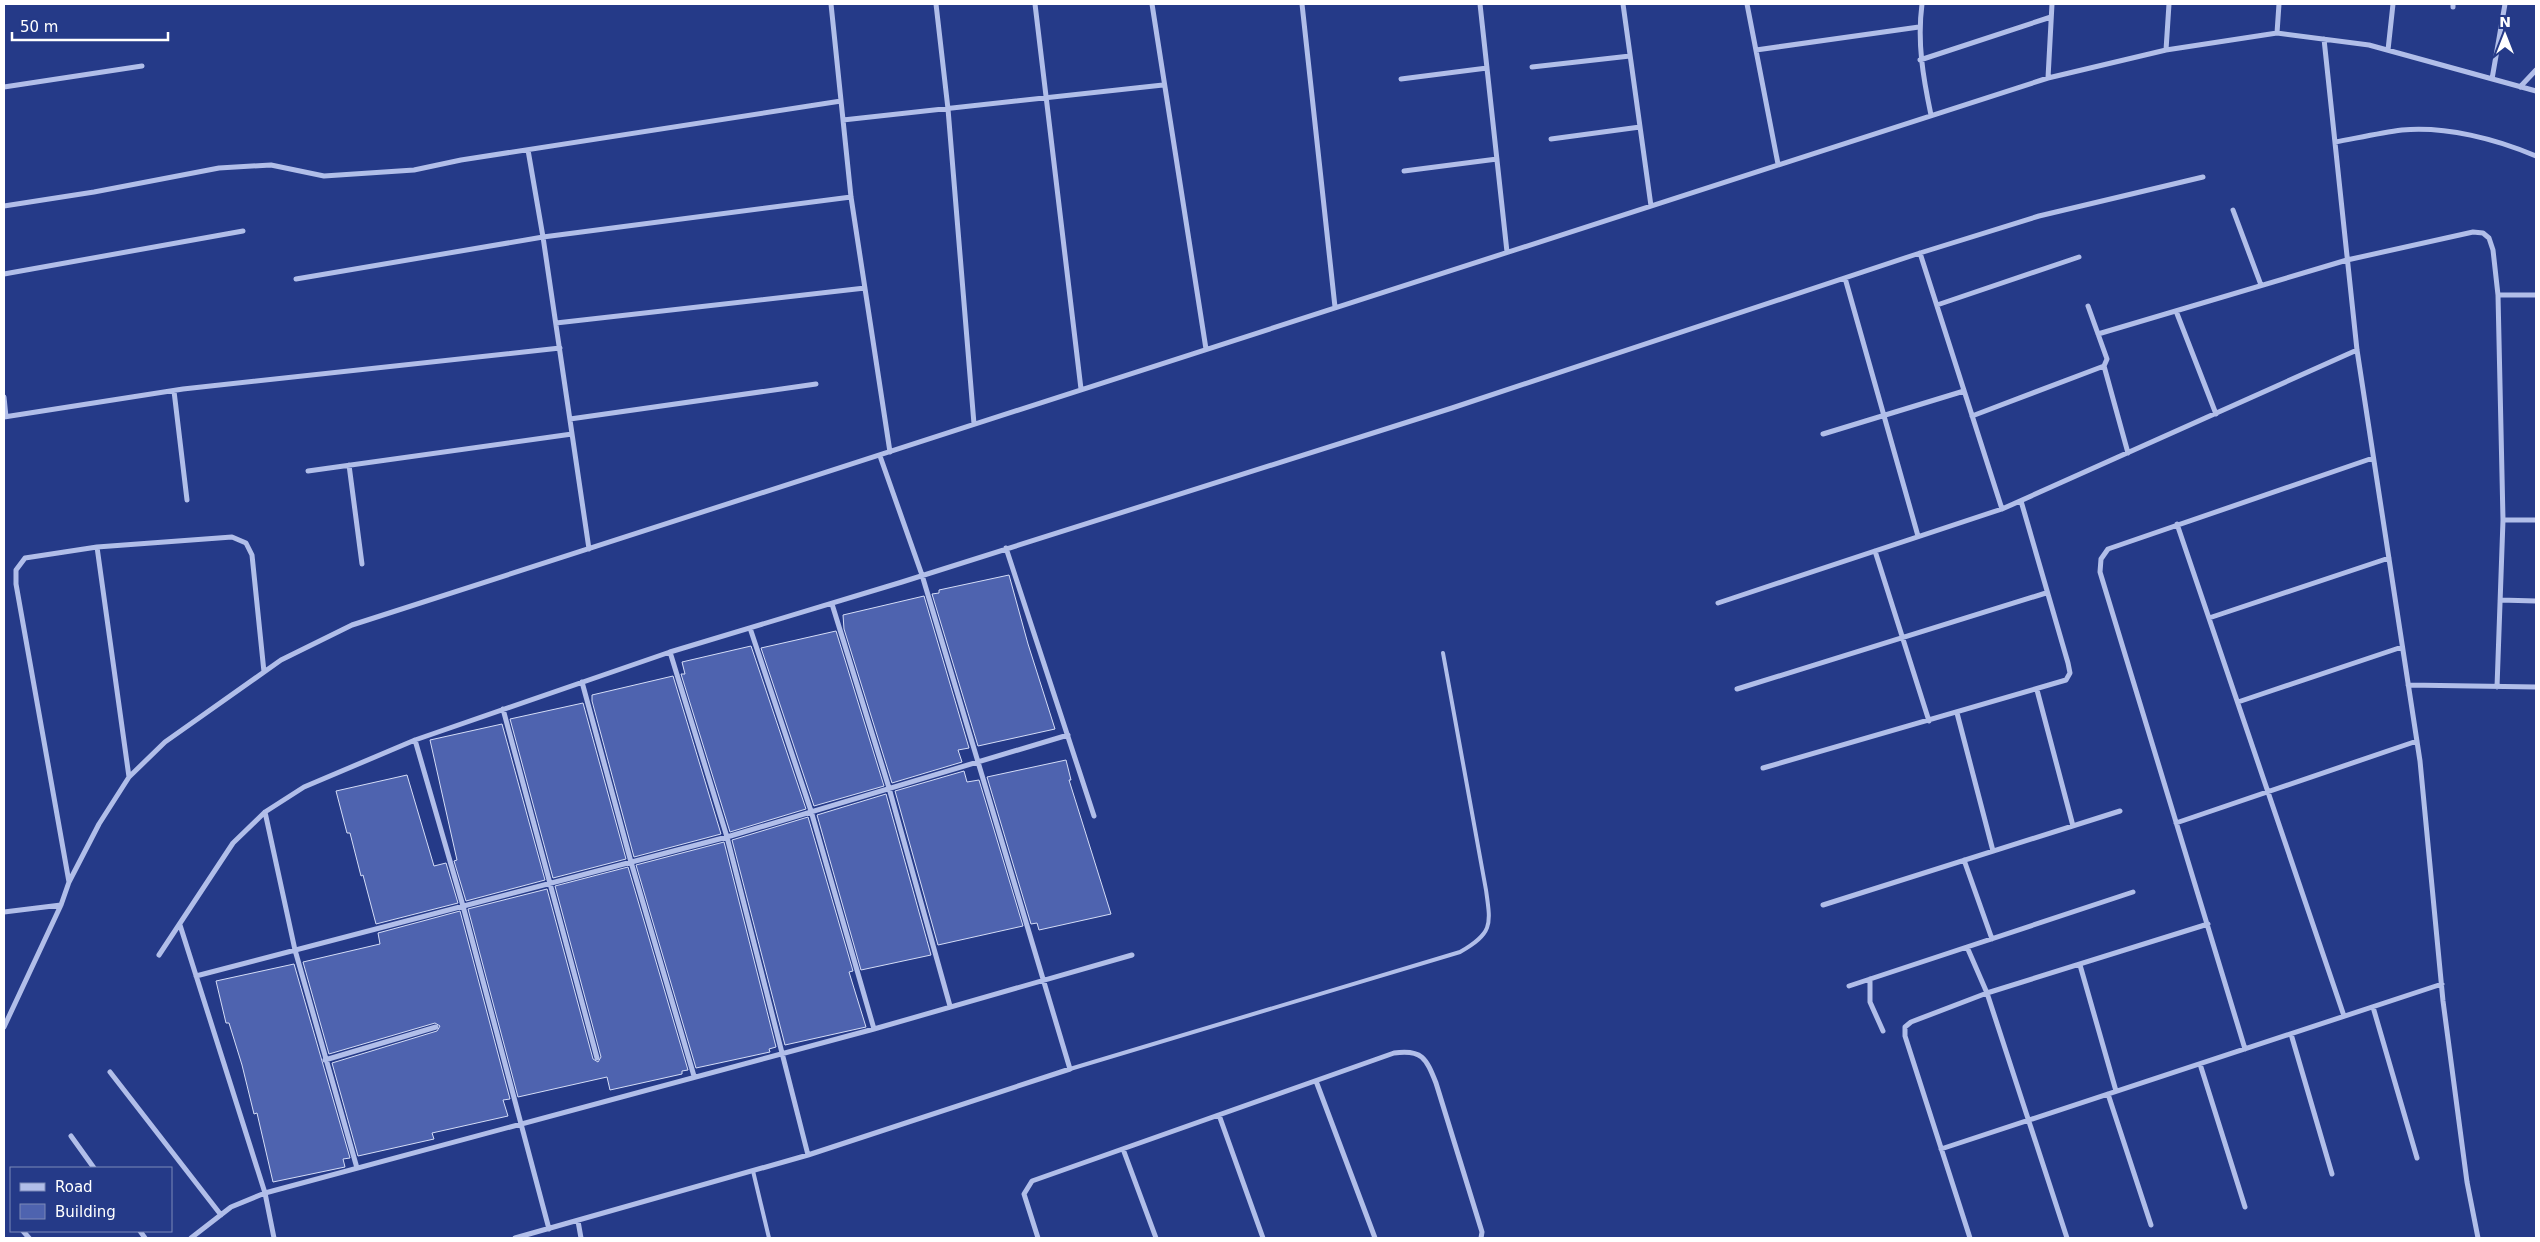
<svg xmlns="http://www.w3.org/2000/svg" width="2540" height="1242" font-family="'DejaVu Sans',sans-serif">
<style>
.building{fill:#4e63af;stroke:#d5ddf7}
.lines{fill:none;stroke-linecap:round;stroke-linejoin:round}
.lane{stroke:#b1bee9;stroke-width:4}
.street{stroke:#b1bee9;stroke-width:5}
</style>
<rect width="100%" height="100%" fill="#253a88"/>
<path class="building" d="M 1009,575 L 1028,644 L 1055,729 L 978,746 L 932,594 L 939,593 L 939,590 Z
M 924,596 L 969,748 L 958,750 L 962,762 L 892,783 L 844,629 L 843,615 Z
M 836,631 L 884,786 L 814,806 L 761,648 Z
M 751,646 L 806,809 L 730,832 L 681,674 L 685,674 L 682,662 Z
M 673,676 L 721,834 L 634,857 L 592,701 L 592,695 Z
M 583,703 L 626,859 L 553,878 L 510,719 Z
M 502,724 L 545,880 L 466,901 L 454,861 L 457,860 L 430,740 Z
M 1066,760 L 1071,780 L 1069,780 L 1111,914 L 1039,930 L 1037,923 L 1031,924 L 987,777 Z
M 964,771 L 967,782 L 979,780 L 1023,926 L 938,945 L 895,791 Z
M 407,775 L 434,866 L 446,863 L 458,903 L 376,924 L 363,875 L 361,876 L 350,833 L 347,833 L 336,791 Z
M 886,794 L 931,955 L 861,970 L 817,815 Z
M 808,817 L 853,971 L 849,972 L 866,1027 L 785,1045 L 732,840 Z
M 724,842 L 776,1047 L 769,1049 L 770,1052 L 696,1068 L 636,865 Z
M 628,867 L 688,1070 L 682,1071 L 682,1074 L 610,1090 L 607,1077 L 518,1097 L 468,909 L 547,889 L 593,1059 L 598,1062 L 601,1057 L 555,886 Z
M 460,911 L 510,1099 L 503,1100 L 508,1116 L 432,1133 L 434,1139 L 358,1156 L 332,1063 L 437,1031 L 440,1026 L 435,1023 L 329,1054 L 303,962 L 380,944 L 378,933 Z
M 294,964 L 350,1158 L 343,1159 L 345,1167 L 273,1182 L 257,1113 L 254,1114 L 242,1065 L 229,1023 L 226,1023 L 216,981 Z"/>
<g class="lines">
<path class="lane" d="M 1070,1069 L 1460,952 C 1493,933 1491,925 1486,890 L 1443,653
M 753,1171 L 769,1238"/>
<path class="street" d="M 831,4 L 851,197 L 890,452
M 936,4 L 948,109 L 974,424
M 1035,4 L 1081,389
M 1152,4 L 1206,349
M 1302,4 L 1335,307
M 1480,4 L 1507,252
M 1623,4 L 1651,206
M 1747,4 L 1778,164
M 1922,4 C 1917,42 1923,77 1931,115
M 2453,7 L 2453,4
M 2277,33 L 2279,4
M 2324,39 L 2357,350 L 2420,761 L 2443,1001 L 2467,1182 L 2478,1238
M 1756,50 L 1919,27
M 2166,50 L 2169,4
M 2388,50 L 2393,4
M 1920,60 L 2051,17
M 1532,67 L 1630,56
M 2048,78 L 2052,4
M 1401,79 L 1487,68
M 2492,79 L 2505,4
M 4,87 L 142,66
M 2520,87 L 2536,70
M 843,120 L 1163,85
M 1551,139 L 1640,127
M 2335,142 C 2357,138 2380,133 2402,130 C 2446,126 2496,139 2536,156
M 528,150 L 543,237 L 589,549
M 1404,171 L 1497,159
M 4,206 L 94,192 L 219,168 L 271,165 L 324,176 L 414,170 L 461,160 L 841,101
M 2233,210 L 2261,285
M 1920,253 L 2002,509
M 4,274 L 243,231
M 1845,278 L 1918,536
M 296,279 L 543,237 L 851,197
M 2498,295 L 2536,295
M 1937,305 L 2079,257
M 2176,311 L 2216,414
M 556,323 L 865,288
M 2098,334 L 2347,260 L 2473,232 L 2483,233 L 2489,238 L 2493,250 L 2498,295 L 2503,520 L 2497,687
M 2104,366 L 2128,453
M 174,391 L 187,500
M 4,397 L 6,417
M 1972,416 L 2104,366 L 2107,359 L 2088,306
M 4,417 L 183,389 L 560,348
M 570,419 L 816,384
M 1823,434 L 1964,391
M 349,465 L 362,564
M 308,471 L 572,434
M 2503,520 L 2536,520
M 2177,524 L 2344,1016
M 97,547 L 129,777
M 1006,548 L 1094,816
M 1875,551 L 1929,721
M 2500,600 L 2536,601
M 1718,603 L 2002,509 L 2357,350
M 832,604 L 889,788 L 950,1006
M 2209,618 L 2389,558
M 750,628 L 811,811 L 874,1029
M 670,652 L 727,837 L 808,1155
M 582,682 L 631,862 L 694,1076
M 2408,685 L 2536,687
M 1737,689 L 2046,593
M 2037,690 L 2073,826
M 2238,702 L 2402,647
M 503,709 L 597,1058
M 1957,713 L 1993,851
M 415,740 L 463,906 L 549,1229
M 1763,768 L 2066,680 L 2070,673 L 2068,663 L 2021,501
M 265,812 L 295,950 L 357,1168
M 2176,823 L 2417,741
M 1964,860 L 1992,939
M 69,882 L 16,584 L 16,570 L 25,558 L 97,547 L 232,537 L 246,543 L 252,555 L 264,672
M 1823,905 L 2120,811
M 4,912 L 61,905
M 180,925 L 265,1193 L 274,1238
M 1967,947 L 1987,993 L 2067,1238
M 159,955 L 233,843 L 265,812 L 304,787 L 415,740 L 670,652 L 902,582 L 1452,408 L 1920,253 L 2039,216 L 2203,177
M 2080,965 L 2116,1091
M 196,976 L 727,837 L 1068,735
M 1870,979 L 1870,1002 L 1883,1031
M 1849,986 L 2133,892
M 2373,1007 L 2417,1158
M 4,1027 L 61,905 L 69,882 L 99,824 L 129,777 L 165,742 L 281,660 L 352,625 L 2048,78 L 2166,50 L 2277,33 L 2369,45 L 2536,91
M 2291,1034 L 2332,1174
M 2245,1049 L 2100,572 L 2101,559 L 2108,549 L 2373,458
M 325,1060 L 436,1027
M 2200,1064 L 2245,1207
M 110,1072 L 221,1215
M 1316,1081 L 1375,1238
M 2108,1094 L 2151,1225
M 1219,1115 L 1263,1238
M 71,1136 L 94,1168
M 1123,1149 L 1156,1238
M 1941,1149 L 2442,984
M 578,1221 L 581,1238
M 23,1231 L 29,1238
M 140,1231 L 145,1238
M 191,1238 L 231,1207 L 265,1193 L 874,1029 L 1132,955
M 515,1238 L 808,1155 L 1070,1069 L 922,575 L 880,456
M 1038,1238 L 1024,1194 L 1032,1181 L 1394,1053 C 1422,1049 1426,1058 1436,1083 L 1482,1232 L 1481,1238
M 1970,1238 L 1905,1036 L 1905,1027 L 1911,1022 L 1987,993 L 2208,924"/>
</g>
<rect width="2540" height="1242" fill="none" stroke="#ffffff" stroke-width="10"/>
<rect x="10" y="1167" width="162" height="65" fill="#253a88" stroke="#7c89b8"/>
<rect x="20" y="1183" width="25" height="8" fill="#b1bee9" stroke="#7c89b8"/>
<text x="55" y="1192" font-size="15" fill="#ffffff">Road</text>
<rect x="20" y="1204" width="25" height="15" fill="#4e63af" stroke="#7c89b8"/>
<text x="55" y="1217" font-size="15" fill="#ffffff">Building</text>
<g transform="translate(2505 35)" stroke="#253a88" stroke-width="4" paint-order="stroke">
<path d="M0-4L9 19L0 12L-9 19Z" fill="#ffffff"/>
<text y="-8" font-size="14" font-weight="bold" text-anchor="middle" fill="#ffffff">N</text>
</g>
<path d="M12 32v8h156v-8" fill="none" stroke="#ffffff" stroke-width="2.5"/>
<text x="20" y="32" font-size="15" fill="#ffffff" stroke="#253a88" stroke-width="4" paint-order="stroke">50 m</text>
</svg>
